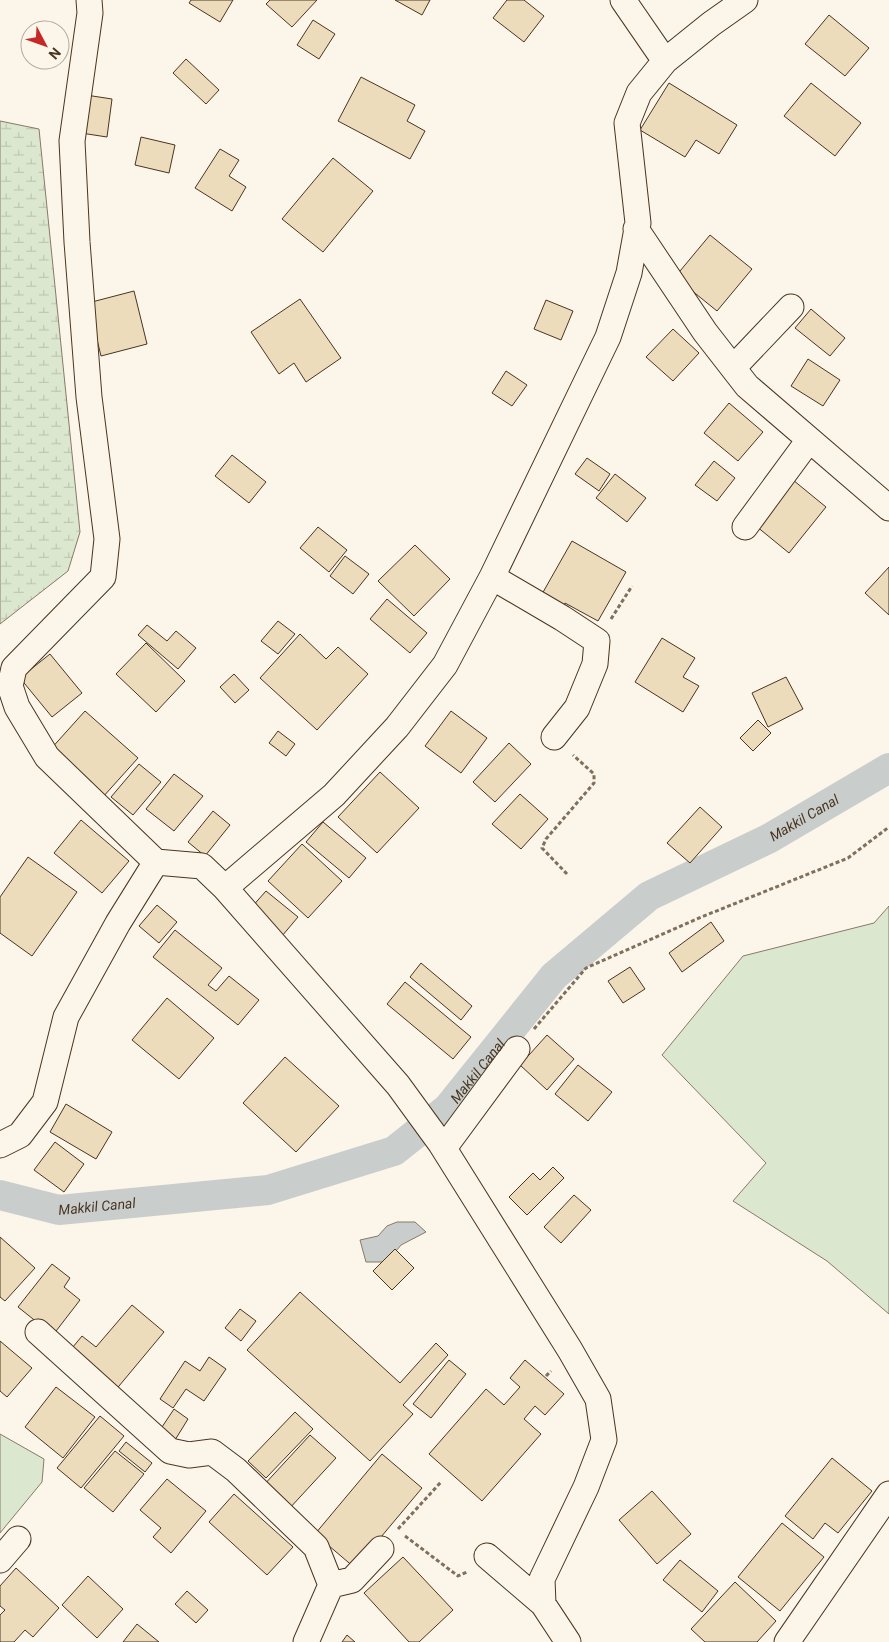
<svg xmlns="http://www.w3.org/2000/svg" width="889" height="1642" font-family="Roboto,sans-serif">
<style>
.grass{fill:#dce7d0;stroke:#887966}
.wetland{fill:url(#wetland-marsh);stroke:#887966}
.water{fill:#c9cecd;stroke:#887966}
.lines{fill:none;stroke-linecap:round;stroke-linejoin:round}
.canal{stroke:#c9cecd;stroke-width:30}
.building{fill:#ecdcbc;stroke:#4a3520}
.minor-casing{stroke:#4a3520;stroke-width:27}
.path{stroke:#7f6f5c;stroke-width:3;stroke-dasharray:4 2.5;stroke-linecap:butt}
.minor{stroke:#fbf6e9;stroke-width:25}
.labels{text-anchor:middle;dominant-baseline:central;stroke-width:4;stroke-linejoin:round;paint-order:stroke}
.water-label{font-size:14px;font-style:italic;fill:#4a3520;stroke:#fbf6e9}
</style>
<defs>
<pattern id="wetland-marsh" width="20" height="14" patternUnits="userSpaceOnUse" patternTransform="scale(1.25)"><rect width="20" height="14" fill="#dce7d0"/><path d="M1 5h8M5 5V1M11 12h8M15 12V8" fill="none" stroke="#bec7b2"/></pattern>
</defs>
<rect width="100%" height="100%" fill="#fbf6e9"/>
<path class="grass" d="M 889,906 L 889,1314 L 827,1261 L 733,1201 L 766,1163 L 662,1055 L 743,956 L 874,923 Z
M 0,1434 L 44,1459 L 42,1482 L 0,1533 Z"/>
<path class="wetland" d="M 0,121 L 39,129 L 80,532 L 68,571 L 0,624 Z"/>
<path class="water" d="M 397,1222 L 415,1222 L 426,1232 L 401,1245 L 387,1262 L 366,1262 L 360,1240 L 378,1236 L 387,1226 Z"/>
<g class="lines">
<path class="canal" id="s1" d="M 0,1195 L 59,1210 L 268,1190 L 394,1151 L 448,1108 L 554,976 L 649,896 L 768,839 L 889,768"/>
</g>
<path class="building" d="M 191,0 L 233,0 L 220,22 L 189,3 Z
M 270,0 L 317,0 L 292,27 L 266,4 Z
M 395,0 L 430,0 L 422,15 Z
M 507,0 L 524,0 L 544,16 L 524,42 L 493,18 Z
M 829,15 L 869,48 L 845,76 L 805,44 Z
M 313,20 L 335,34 L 319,59 L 297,45 Z
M 186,59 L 219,90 L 206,104 L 173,73 Z
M 361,77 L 415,105 L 407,121 L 425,131 L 410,159 L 338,121 Z
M 669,83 L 737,125 L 719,154 L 696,140 L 685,157 L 640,130 Z
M 811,83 L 861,123 L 835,156 L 784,116 Z
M 86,95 L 112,99 L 107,137 L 81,133 Z
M 141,137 L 175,145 L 169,173 L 135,165 Z
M 220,149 L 239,160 L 229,176 L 246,187 L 232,211 L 195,188 Z
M 333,158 L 373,191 L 323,252 L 282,219 Z
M 710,235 L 752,269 L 717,311 L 675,277 Z
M 134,291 L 147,344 L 101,356 L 88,303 Z
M 300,299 L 341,358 L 306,382 L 294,363 L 279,374 L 251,332 Z
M 546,300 L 573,311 L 561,340 L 534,329 Z
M 811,309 L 845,338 L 830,356 L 795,328 Z
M 673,329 L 699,353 L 673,381 L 646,357 Z
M 808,359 L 840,380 L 823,406 L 791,386 Z
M 506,371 L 527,385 L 512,406 L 492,393 Z
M 729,403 L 763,432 L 738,461 L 704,433 Z
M 232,455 L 266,482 L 249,503 L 215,476 Z
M 587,458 L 610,474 L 599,491 L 575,474 Z
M 714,461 L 735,478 L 717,501 L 695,485 Z
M 615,474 L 646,498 L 627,522 L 596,498 Z
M 793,480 L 826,507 L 789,553 L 756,526 Z
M 318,527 L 347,550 L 329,572 L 300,548 Z
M 572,541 L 626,572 L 598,621 L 565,603 L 564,606 L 542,594 Z
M 415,545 L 450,579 L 414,616 L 378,581 Z
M 345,556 L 369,574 L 353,594 L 330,576 Z
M 889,567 L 889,615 L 865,593 Z
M 387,599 L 427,633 L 410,653 L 370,619 Z
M 278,621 L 295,634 L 278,654 L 261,641 Z
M 147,625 L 167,641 L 176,631 L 196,648 L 178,669 L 138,635 Z
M 300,634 L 326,659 L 338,647 L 368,674 L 317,730 L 260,678 Z
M 662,638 L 695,658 L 683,677 L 699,686 L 683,712 L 635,682 Z
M 146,643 L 185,681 L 156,712 L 116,674 Z
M 50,654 L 82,693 L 52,717 L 20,678 Z
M 234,674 L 249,690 L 235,703 L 220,687 Z
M 786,677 L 803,709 L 768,727 L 752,693 Z
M 85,711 L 138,758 L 102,798 L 49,751 Z
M 451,711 L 487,738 L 461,773 L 425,746 Z
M 758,720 L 771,733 L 753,751 L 740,738 Z
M 278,731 L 295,744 L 286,756 L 269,743 Z
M 509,743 L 531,764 L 495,802 L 473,782 Z
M 139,764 L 161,782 L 133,815 L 111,797 Z
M 380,772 L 419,808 L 377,853 L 338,817 Z
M 174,774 L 203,796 L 174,831 L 146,809 Z
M 520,794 L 548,819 L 521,849 L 492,824 Z
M 700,807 L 722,827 L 690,863 L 667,843 Z
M 213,811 L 230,825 L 205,856 L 188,842 Z
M 81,820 L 129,861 L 102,893 L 54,853 Z
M 323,822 L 366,858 L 349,878 L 306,842 Z
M 302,844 L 342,881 L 308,918 L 268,881 Z
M 28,857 L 77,892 L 32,956 L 0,933 L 0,897 Z
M 266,891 L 298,917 L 282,936 L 250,909 Z
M 157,905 L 177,922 L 159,943 L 139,926 Z
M 711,922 L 724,941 L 682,972 L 669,953 Z
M 175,930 L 222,968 L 208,985 L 216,991 L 229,976 L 259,1000 L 238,1025 L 153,957 Z
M 421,963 L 472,1006 L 461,1020 L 410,977 Z
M 630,967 L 645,989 L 623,1003 L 608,981 Z
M 405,982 L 471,1037 L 453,1059 L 387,1004 Z
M 167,998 L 214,1038 L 179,1079 L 132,1040 Z
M 547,1035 L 574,1059 L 547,1090 L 520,1065 Z
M 285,1057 L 339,1106 L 296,1152 L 243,1103 Z
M 578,1065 L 612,1092 L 588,1121 L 555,1094 Z
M 66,1104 L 112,1132 L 96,1159 L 50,1132 Z
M 55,1142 L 84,1164 L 64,1192 L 34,1170 Z
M 553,1167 L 564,1178 L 527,1215 L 509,1197 L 533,1173 L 540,1180 Z
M 574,1195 L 591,1210 L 561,1243 L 544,1227 Z
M 0,1237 L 35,1268 L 5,1301 L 0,1297 Z
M 395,1249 L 414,1268 L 392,1290 L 373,1271 Z
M 52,1264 L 70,1278 L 64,1287 L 80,1300 L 53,1335 L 18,1307 Z
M 300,1292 L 400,1383 L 436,1343 L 448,1355 L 403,1405 L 413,1414 L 370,1461 L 247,1350 Z
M 132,1305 L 164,1332 L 114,1392 L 68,1353 L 82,1336 L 96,1347 Z
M 240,1309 L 256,1321 L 241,1341 L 225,1328 Z
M 0,1341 L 32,1368 L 7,1397 L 0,1391 Z
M 209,1357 L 226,1369 L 204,1401 L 186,1389 L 173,1408 L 160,1399 L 185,1361 L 200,1371 Z
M 449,1360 L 466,1374 L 431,1418 L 413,1404 Z
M 525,1360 L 564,1394 L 545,1415 L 535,1406 L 524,1419 L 541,1434 L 482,1501 L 429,1454 L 486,1389 L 504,1405 L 520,1387 L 510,1378 Z
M 56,1387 L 95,1417 L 63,1458 L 25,1427 Z
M 174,1409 L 188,1419 L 175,1440 L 160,1430 Z
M 295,1412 L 313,1429 L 266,1478 L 248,1461 Z
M 100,1416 L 124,1436 L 81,1488 L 57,1468 Z
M 310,1435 L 336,1458 L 288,1510 L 262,1487 Z
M 126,1442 L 152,1463 L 145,1472 L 119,1451 Z
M 115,1451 L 144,1474 L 113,1512 L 84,1488 Z
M 382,1454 L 422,1488 L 355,1568 L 315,1534 Z
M 832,1458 L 872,1491 L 838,1533 L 825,1523 L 813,1539 L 785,1516 Z
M 167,1479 L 206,1511 L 171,1553 L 153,1537 L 161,1528 L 140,1510 Z
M 652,1491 L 691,1534 L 657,1564 L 619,1520 Z
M 234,1494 L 293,1547 L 267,1575 L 209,1522 Z
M 782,1523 L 824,1557 L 780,1611 L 738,1577 Z
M 403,1557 L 453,1610 L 419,1642 L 409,1642 L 364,1593 Z
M 680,1560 L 718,1591 L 702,1612 L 663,1580 Z
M 16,1568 L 59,1608 L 33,1637 L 25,1630 L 14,1642 L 0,1642 L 0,1615 L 5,1610 L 0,1606 L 0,1586 Z
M 88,1576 L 123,1609 L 97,1638 L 62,1605 Z
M 735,1582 L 776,1621 L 757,1642 L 705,1642 L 691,1629 Z
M 187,1591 L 208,1610 L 196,1623 L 175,1604 Z
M 137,1624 L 159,1642 L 123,1642 Z
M 347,1635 L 355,1642 L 342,1642 Z"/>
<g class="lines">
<g class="minor-casing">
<path id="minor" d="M 89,0 L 90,13 L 72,141 L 77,242 L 89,397 L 107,539 L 103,577 L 14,668 L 10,686 L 17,707 L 47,757 L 156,862
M 623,0 L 665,61
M 636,229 L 705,332 L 747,386 L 889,508
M 733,368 L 791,307
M 745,527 L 809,440
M 492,577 L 562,618 L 597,641 L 595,664 L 577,708 L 554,737
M 225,888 L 334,795 L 397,727 L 445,665 L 492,577 L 608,337 L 629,273 L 638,223 L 627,123 L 639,93 L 665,61 L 711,24 L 745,0
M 0,1145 L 20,1135 L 45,1102 L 66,1017 L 118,923 L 156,862 L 202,866 L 225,888 L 398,1085 L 441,1144 L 570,1350 L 598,1399 L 604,1440 L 586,1487 L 542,1579 L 543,1604 L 568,1642
M 444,1148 L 517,1049
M 38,1332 L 170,1451 L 189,1455 L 212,1452 L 236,1470 L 316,1547 L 331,1585 L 306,1642
M 487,1556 L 543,1604
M 0,1560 L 18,1539
M 331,1585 L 352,1580 L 381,1549
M 787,1642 L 889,1494"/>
</g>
<path class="path" d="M 611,619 L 632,586
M 567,874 L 542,848 L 546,839 L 594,783 L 594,774 L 573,755
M 534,1029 L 586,968 L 699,918 L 848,858 L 889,827
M 546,1376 L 551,1371
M 398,1529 L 441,1482
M 405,1536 L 458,1576 L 467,1572"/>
<use href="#minor" class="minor"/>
</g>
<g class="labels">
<g class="water-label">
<text stroke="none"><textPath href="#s1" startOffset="939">Makkil Canal</textPath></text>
<text stroke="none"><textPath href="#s1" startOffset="519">Makkil Canal</textPath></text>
<text stroke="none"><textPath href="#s1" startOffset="99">Makkil Canal</textPath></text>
</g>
</g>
<g transform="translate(45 45) rotate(131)"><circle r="24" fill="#fbf6e9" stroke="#b4a999"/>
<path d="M0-4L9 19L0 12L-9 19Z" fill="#c62828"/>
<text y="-8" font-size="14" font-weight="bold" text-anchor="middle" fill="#4a3520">N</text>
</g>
</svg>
